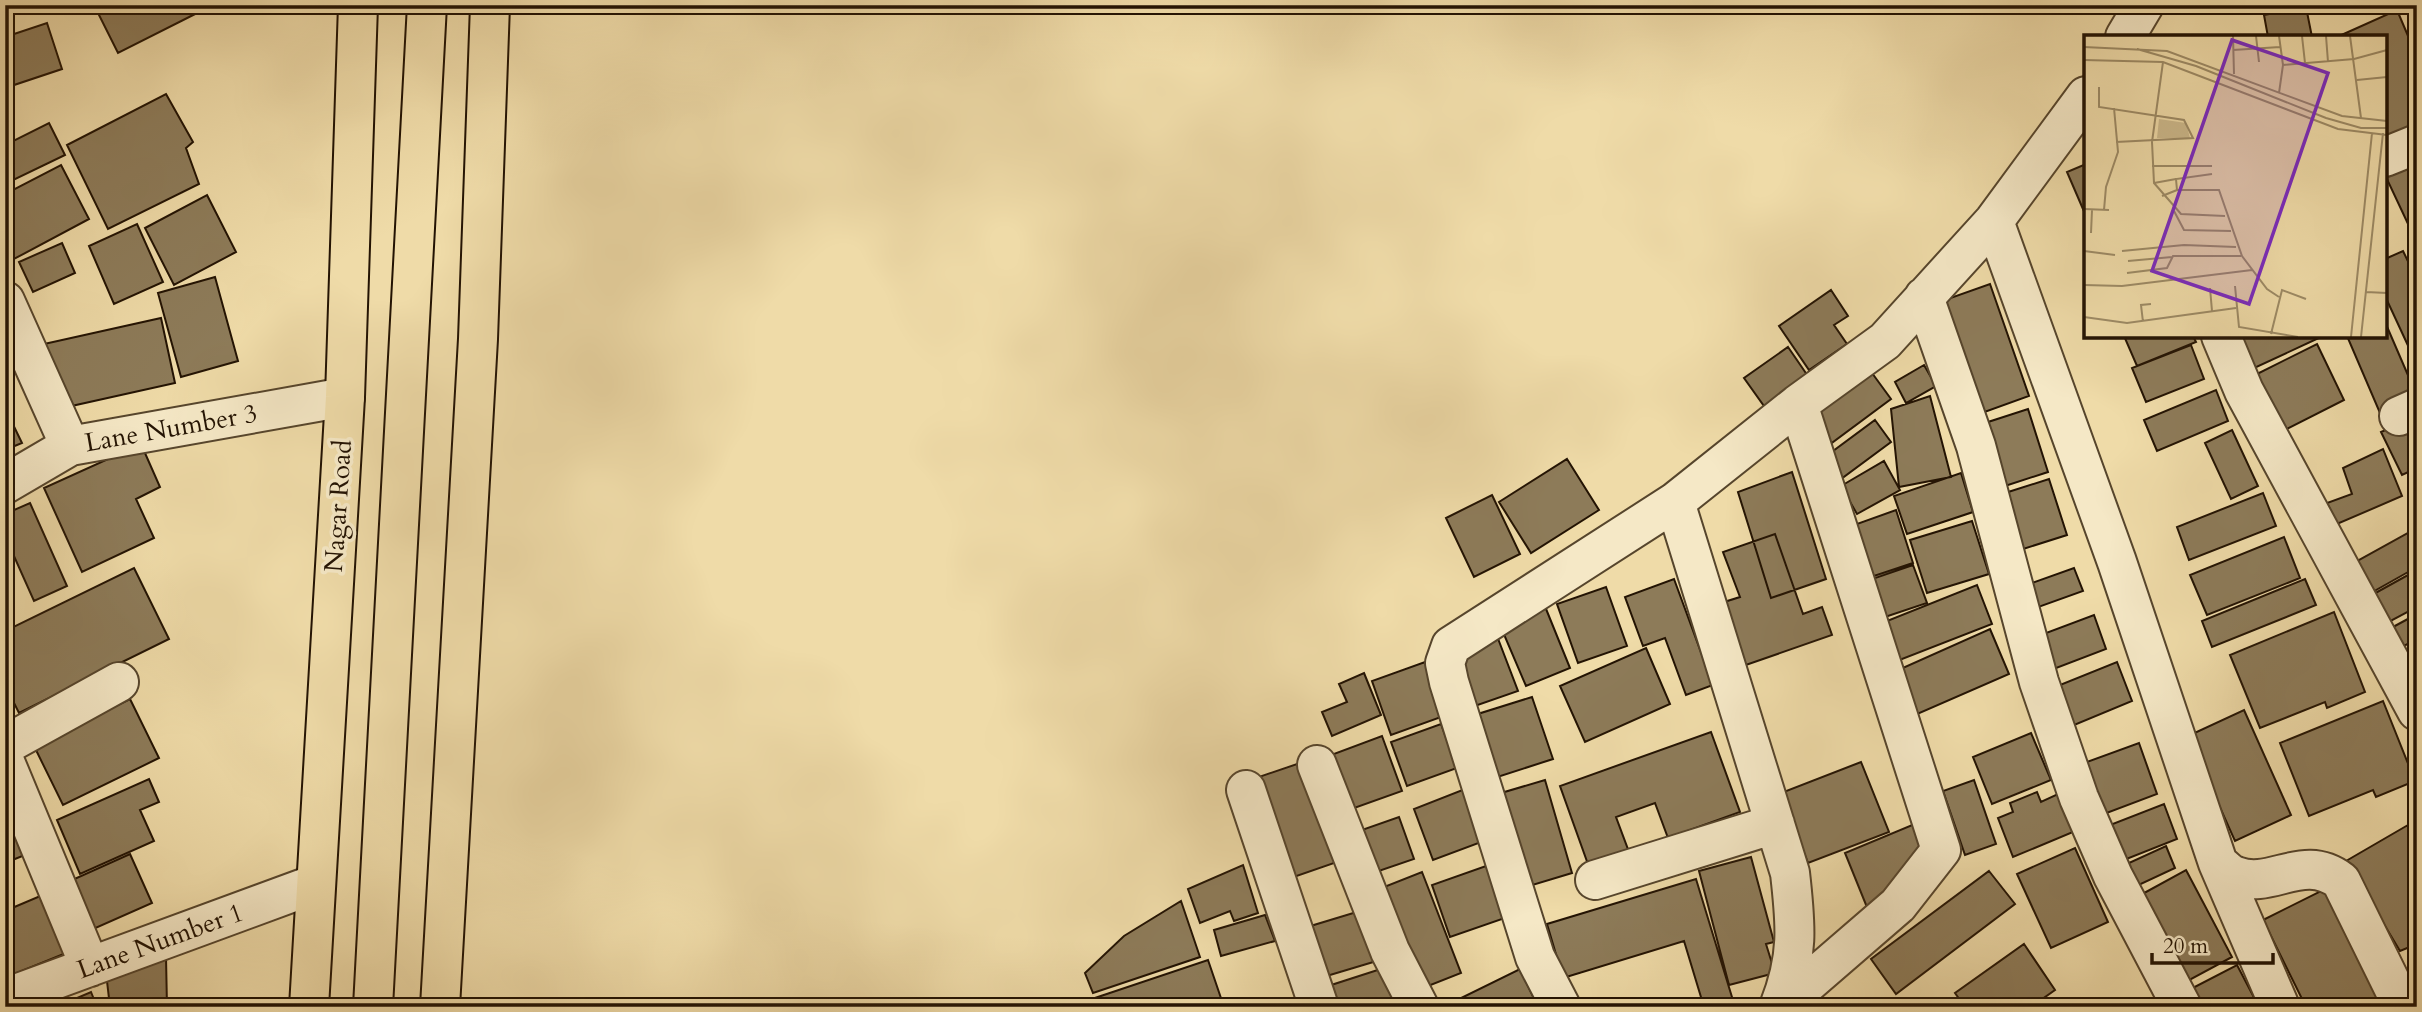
<svg xmlns="http://www.w3.org/2000/svg" width="2422" height="1012" font-family="Cardo,serif">
<style>
.building{fill:#8d7b59;stroke:#231303;stroke-width:2}
.lines{fill:none;stroke-linecap:round;stroke-linejoin:round}
.minor-casing{stroke:#56452c;stroke-width:42}
.highway-casing{stroke:#231303;stroke-width:42}
.minor{stroke:#f5e8c6;stroke-width:38}
.highway{stroke:#efdba8;stroke-width:38}
.labels{text-anchor:middle;dominant-baseline:central;stroke-width:7;stroke-linejoin:round;paint-order:stroke}
.street-label{font-size:26px;fill:#231303;stroke:#f5e8c6}
.inset-road{fill:none;stroke:#9d8b66;stroke-width:2}
.view{fill:#7b2cbf;fill-opacity:0.15;stroke:#7b2cbf;stroke-width:3.5}
.inset-edge{fill:none;stroke:#231303;stroke-width:3.5}
</style>
<rect width="100%" height="100%" fill="#efdba8"/>
<filter id="stains"><feTurbulence type="fractalNoise" baseFrequency=".00286" numOctaves="4"/><feColorMatrix values="0 0 0 0 .2 0 0 0 0 .09 0 0 0 0 .02 0 0 0 .5 -.17"/></filter>
<radialGradient id="worn" r=".72"><stop offset=".6" stop-color="#630" stop-opacity="0"/><stop offset="1" stop-color="#630" stop-opacity=".3"/></radialGradient>
<path class="building" d="M 94,5 L 213,5 L 118,53 Z
M 2168,5 L 2228,5 L 2169,11 Z
M 2306,7 L 2312,37 L 2268,37 L 2264,15 Z
M 2397,10 L 2417,57 L 2417,131 L 2385,145 L 2385,37 L 2337,37 Z
M 47,23 L 62,69 L 5,88 L 5,37 Z
M 166,94 L 193,142 L 186,148 L 199,184 L 108,229 L 67,145 Z
M 49,123 L 65,155 L 5,184 L 5,145 Z
M 2417,157 L 2417,243 L 2385,175 Z
M 2086,164 L 2086,216 L 2067,172 Z
M 61,165 L 89,219 L 14,259 L 5,242 L 5,194 Z
M 207,195 L 236,252 L 174,285 L 145,228 Z
M 137,224 L 163,282 L 114,304 L 89,246 Z
M 62,243 L 75,273 L 33,292 L 19,262 Z
M 2403,251 L 2417,280 L 2417,365 L 2385,296 L 2385,259 Z
M 215,277 L 238,361 L 181,377 L 158,293 Z
M 1990,284 L 2029,396 L 1979,414 L 1939,302 Z
M 1831,290 L 1848,316 L 1834,325 L 1847,344 L 1809,370 L 1779,326 Z
M 161,318 L 175,383 L 58,409 L 44,344 Z
M 2385,322 L 2417,396 L 2383,420 L 2347,336 L 2385,336 Z
M 2124,336 L 2193,336 L 2196,342 L 2137,366 Z
M 2234,336 L 2323,336 L 2250,370 Z
M 2317,344 L 2344,400 L 2283,431 L 2255,375 Z
M 2191,345 L 2204,379 L 2146,402 L 2132,368 Z
M 1788,347 L 1812,382 L 1769,413 L 1744,378 Z
M 1924,365 L 1936,386 L 1906,403 L 1895,382 Z
M 1872,373 L 1891,399 L 1829,445 L 1810,419 Z
M 2216,390 L 2228,421 L 2157,451 L 2144,420 Z
M 1930,396 L 1951,477 L 1899,487 L 1891,409 Z
M 5,408 L 22,443 L 5,450 Z
M 2028,409 L 2048,472 L 2005,486 L 1985,423 Z
M 2417,416 L 2417,468 L 2402,475 L 2381,432 Z
M 1875,420 L 1891,442 L 1841,479 L 1825,457 Z
M 2232,430 L 2258,486 L 2231,499 L 2205,443 Z
M 141,444 L 160,487 L 136,499 L 154,538 L 82,572 L 44,488 Z
M 2383,449 L 2402,496 L 2337,524 L 2327,503 L 2352,494 L 2343,468 Z
M 1567,459 L 1599,510 L 1531,553 L 1499,502 Z
M 1884,461 L 1900,490 L 1857,514 L 1841,486 Z
M 1792,472 L 1826,579 L 1771,598 L 1738,492 Z
M 1961,473 L 1973,512 L 1907,534 L 1894,496 Z
M 2049,479 L 2067,535 L 2020,550 L 2002,494 Z
M 2263,493 L 2276,526 L 2189,560 L 2177,527 Z
M 1492,495 L 1520,554 L 1474,577 L 1446,518 Z
M 30,503 L 67,586 L 34,601 L 5,536 L 5,514 Z
M 1896,510 L 1913,563 L 1871,577 L 1854,525 Z
M 1972,521 L 1989,574 L 1927,593 L 1910,540 Z
M 2417,528 L 2417,567 L 2369,594 L 2352,564 Z
M 1775,534 L 1803,614 L 1822,607 L 1832,635 L 1743,666 L 1721,603 L 1740,597 L 1723,552 Z
M 2284,537 L 2300,578 L 2207,615 L 2190,575 Z
M 1913,565 L 1927,603 L 1885,617 L 1872,579 Z
M 134,568 L 169,639 L 19,713 L 5,685 L 5,631 Z
M 2074,568 L 2083,591 L 2027,611 L 2018,588 Z
M 2417,570 L 2417,607 L 2385,624 L 2370,596 Z
M 1674,579 L 1713,685 L 1686,695 L 1665,638 L 1643,646 L 1625,597 Z
M 2305,579 L 2316,605 L 2212,647 L 2202,621 Z
M 1977,585 L 1992,624 L 1897,661 L 1882,623 Z
M 1606,587 L 1627,646 L 1578,663 L 1557,604 Z
M 1542,599 L 1570,668 L 1526,686 L 1497,618 Z
M 2334,612 L 2365,692 L 2327,708 L 2325,702 L 2260,728 L 2230,655 Z
M 2417,614 L 2417,639 L 2404,646 L 2393,627 Z
M 2094,615 L 2106,649 L 2051,670 L 2038,636 Z
M 1990,629 L 2009,674 L 1915,715 L 1896,671 Z
M 1497,636 L 1518,691 L 1469,708 L 1452,663 Z
M 1646,648 L 1670,704 L 1585,742 L 1560,686 Z
M 1425,662 L 1444,716 L 1391,735 L 1372,681 Z
M 2117,662 L 2132,701 L 2067,728 L 2050,689 Z
M 1364,673 L 1381,715 L 1332,736 L 1322,712 L 1347,702 L 1339,684 Z
M 1532,697 L 1553,759 L 1485,781 L 1465,718 Z
M 130,699 L 159,758 L 63,805 L 34,746 Z
M 2383,701 L 2415,781 L 2376,797 L 2373,790 L 2309,816 L 2280,743 Z
M 2244,710 L 2291,815 L 2235,841 L 2188,736 Z
M 1441,724 L 1457,768 L 1407,786 L 1391,742 Z
M 1711,732 L 1740,812 L 1668,838 L 1655,803 L 1616,817 L 1629,852 L 1589,867 L 1560,786 Z
M 2031,733 L 2051,780 L 1992,804 L 1973,757 Z
M 1382,736 L 1402,791 L 1343,812 L 1323,758 Z
M 2139,743 L 2157,794 L 2104,814 L 2084,763 Z
M 1306,761 L 1340,861 L 1285,880 L 1250,780 Z
M 1861,762 L 1889,832 L 1808,863 L 1781,793 Z
M 149,779 L 159,802 L 140,810 L 154,841 L 80,874 L 57,820 Z
M 1545,780 L 1572,873 L 1519,889 L 1491,796 Z
M 1974,780 L 1996,844 L 1965,855 L 1943,791 Z
M 1465,789 L 1484,841 L 1433,860 L 1414,809 Z
M 2037,792 L 2041,802 L 2058,794 L 2073,832 L 2013,857 L 1998,818 L 2013,812 L 2010,803 Z
M 2164,804 L 2177,839 L 2124,860 L 2110,825 Z
M 5,813 L 25,855 L 5,863 Z
M 1399,817 L 1414,859 L 1370,874 L 1356,832 Z
M 1917,823 L 1937,875 L 1877,932 L 1845,853 Z
M 2408,825 L 2417,840 L 2417,944 L 2400,951 L 2346,861 Z
M 2166,846 L 2175,868 L 2128,890 L 2118,868 Z
M 2075,848 L 2108,922 L 2051,948 L 2017,874 Z
M 130,854 L 152,903 L 82,934 L 61,885 Z
M 1751,857 L 1774,942 L 1766,944 L 1775,973 L 1729,985 L 1699,871 Z
M 1243,865 L 1258,913 L 1234,921 L 1230,911 L 1200,923 L 1188,889 Z
M 1486,866 L 1505,918 L 1450,937 L 1432,885 Z
M 2186,870 L 2232,957 L 2182,984 L 2135,898 Z
M 1989,871 L 2015,904 L 1896,994 L 1871,959 Z
M 1422,872 L 1461,973 L 1423,988 L 1379,889 Z
M 1696,879 L 1735,1007 L 1704,1007 L 1684,941 L 1563,978 L 1547,924 Z
M 2335,884 L 2395,1007 L 2306,1007 L 2263,920 Z
M 52,891 L 76,949 L 12,975 L 5,958 L 5,911 Z
M 1181,901 L 1200,957 L 1093,993 L 1085,973 L 1124,936 Z
M 1373,907 L 1380,960 L 1320,978 L 1304,928 Z
M 1265,915 L 1275,941 L 1221,956 L 1214,930 Z
M 2024,944 L 2055,990 L 2031,1007 L 1965,1007 L 1955,993 Z
M 166,957 L 167,1007 L 110,1007 L 105,964 Z
M 1208,960 L 1224,1007 L 1071,1006 Z
M 2237,965 L 2259,1007 L 2193,1007 L 2185,992 Z
M 1390,966 L 1403,1007 L 1328,1007 L 1322,988 Z
M 1520,969 L 1538,1007 L 1453,1007 L 1451,1003 Z
M 91,992 L 97,1007 L 56,1007 Z
M 571,999 L 654,1007 L 571,1007 Z"/>
<g class="lines">
<g class="minor-casing">
<path id="minor" d="M 2125,37 L 2144,5
M 2385,157 L 2417,144
M 1994,221 L 2117,562 L 2218,863 C 2223,867 2229,874 2236,876 C 2272,890 2303,852 2341,881 L 2403,1007
M 1924,297 L 1976,446 L 2039,682 L 2079,798 L 2113,876 L 2182,1007
M 5,301 L 70,446
M 2221,336 L 2244,391 L 2417,711
M 2399,416 L 2417,408
M 5,484 L 70,446 L 345,397
M 1675,502 L 1790,873 C 1796,925 1799,956 1779,1007
M 5,745 L 119,682
M 5,762 L 90,967
M 1317,765 L 1390,951 L 1419,1007
M 1246,790 L 1319,1007
M 2218,863 L 2280,1007
M 1595,880 L 1775,824
M 5,998 L 315,884
M 1561,1007 L 1535,957 L 1449,682 L 1445,663 L 1451,646 L 1675,502 L 1798,404 L 1885,341 L 1994,221 L 2086,96
M 1780,1007 L 1898,905 L 1941,850 L 1798,404"/>
</g>
<g class="highway-casing">
<path id="highway" d="M 309,1007 L 345,397 L 358,5
M 373,1007 L 427,5
M 440,1007 L 478,339 L 490,5"/>
</g>
<use href="#minor" class="minor"/>
<use href="#highway" class="highway"/>
</g>
<g class="labels">
<g class="street-label">
<text transform="translate(171 428) rotate(-10)">Lane Number 3</text>
<text transform="translate(338 506) rotate(-86)">Nagar Road</text>
<text transform="translate(160 941) rotate(-20)">Lane Number 1</text>
</g>
</g>
<g transform="translate(2084 35)">
<rect width="303" height="303" fill="#efdba8"/>
<path d="M 75,84 L 102,88 L 106,103 L 73,103 Z" fill="#ccb98c"/>
<path class="inset-road" d="M 149,1 L 150,39M 172,1 L 175,27M 195,1 L 199,30 L 195,58M 218,1 L 221,28M 242,1 L 244,27M 266,1 L 277,83M 0,12 L 83,16 L 258,81 L 303,86M 53,14 L 112,31 L 242,83 L 277,93 L 303,93M 149,15 L 196,12M 0,25 L 79,27 L 254,94 L 303,100M 79,27 L 68,107 L 70,148 L 97,179 L 141,181M 199,30 L 270,24 L 303,15M 273,45 L 303,42M 15,52 L 15,72 L 100,85 L 109,103 L 32,107M 68,131 L 128,131M 70,148 L 92,144M 93,155 L 135,155 L 158,221 L 183,254 L 195,262M 78,161 L 93,155 L 92,144 L 128,139M 0,174 L 25,175M 20,175 L 22,152 L 34,117 L 30,73M 90,176 L 100,195 L 147,196M 7,198 L 8,175M 0,216 L 31,220M 38,216 L 100,210 L 152,212M 44,226 L 88,222M 43,238 L 83,233 L 89,221 L 157,221M 0,250 L 38,251 L 168,235M 151,251 L 155,292 L 214,302M 126,253 L 128,276M 282,257 L 303,258M 0,282 L 43,288 L 152,273M 59,287 L 57,270 L 67,269M 187,299 L 198,255 L 222,264M 267,302 L 288,98M 277,302 L 299,98"/>
<path class="view" d="M 148,5 L 244,38 L 165,269 L 68,236 Z"/>
<rect width="303" height="303" class="inset-edge"/>
</g>
<rect width="2422" height="1012" fill="none" stroke="#efdba8" stroke-width="28"/>
<rect x="7" y="7" width="2408" height="998" fill="none" stroke="#231303" stroke-width="3.5"/>
<rect x="14" y="14" width="2394" height="984" fill="none" stroke="#231303" stroke-width="2"/>
<path d="M2152 953v10h121v-10" fill="none" stroke="#231303" stroke-width="3.5"/>
<text x="2163" y="953" font-size="21" fill="#231303" stroke="#f5e8c6" stroke-width="5" paint-order="stroke">20 m</text>
<rect width="100%" height="100%" filter="url(#stains)"/>
<rect width="100%" height="100%" fill="url(#worn)"/>
</svg>
